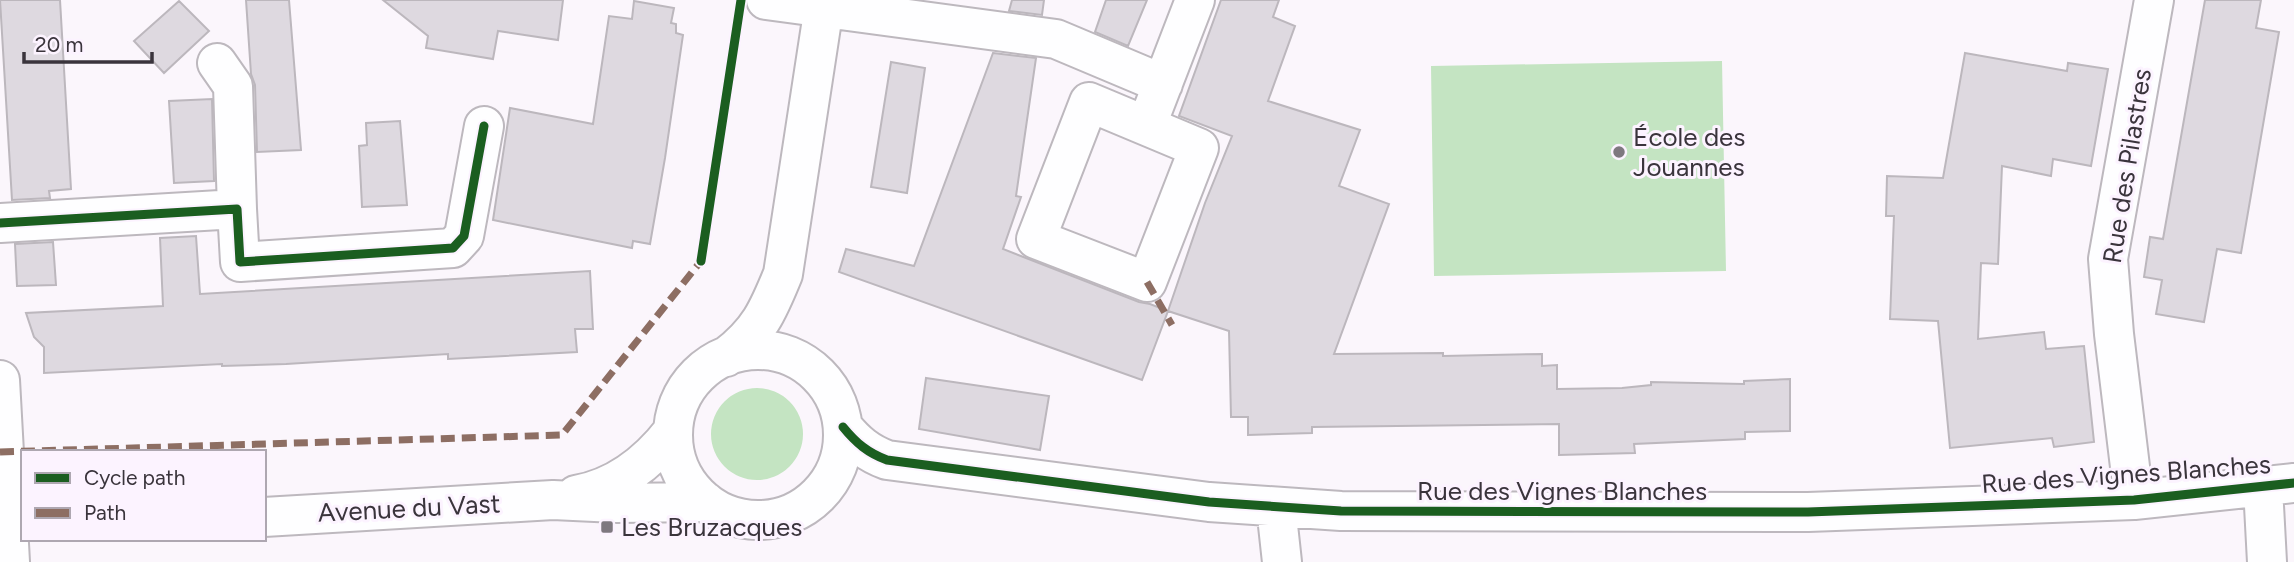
<svg xmlns="http://www.w3.org/2000/svg" width="2294" height="562" font-family="Figtree,sans-serif">
<style>
.green{fill:#c4e4c2}
.building{fill:#ded9e0;stroke:#bcb7bd;stroke-width:2}
.lines{fill:none;stroke-linecap:round;stroke-linejoin:round}
.minor-casing{stroke:#bdb8be;stroke-width:42}
.minor{stroke:#fefeff;stroke-width:38}
.quiet{stroke:#8d6e63;stroke-width:7;stroke-dasharray:14 7;stroke-linecap:butt}
.cycleway-casing{stroke:#fcf3ff;stroke-width:13}
.cycleway{stroke:#1b5e20;stroke-width:9}
.poi-dot{fill:#7e787f;stroke:#fcf3ff;stroke-width:2.5}
.labels{text-anchor:middle;dominant-baseline:central;stroke-width:6;stroke-linejoin:round;paint-order:stroke}
.poi-label{font-size:26px;fill:#3a343c;stroke:#fcf3ff;text-anchor:start}
.street-label{font-size:26px;fill:#3a343c;stroke:#fcf3ff}
</style>
<rect width="100%" height="100%" fill="#fbf6fc"/>
<path class="green" d="M 1722,61 L 1726,271 L 1434,276 L 1431,66 Z
M711 434a46 46 0 1 1 92 0a46 46 0 1 1-92 0Z"/>
<path class="building" d="M 0,0 L 60,0 L 71,189 L 49,191 L 50,198 L 12,200 Z
M 246,0 L 289,0 L 301,150 L 257,152 L 255,85 L 251,74 Z
M 383,0 L 563,0 L 558,40 L 498,31 L 493,59 L 426,48 L 428,36 Z
M 1012,0 L 1044,0 L 1042,15 L 1009,11 Z
M 1106,0 L 1147,0 L 1128,46 L 1095,32 Z
M 1221,0 L 1279,0 L 1273,17 L 1295,26 L 1268,101 L 1360,130 L 1339,186 L 1389,204 L 1334,354 L 1443,353 L 1443,356 L 1542,354 L 1542,366 L 1557,365 L 1557,389 L 1622,388 L 1651,385 L 1651,382 L 1744,384 L 1744,381 L 1790,379 L 1790,431 L 1745,432 L 1745,439 L 1634,444 L 1635,453 L 1559,455 L 1559,424 L 1312,427 L 1312,433 L 1248,435 L 1248,417 L 1231,417 L 1229,331 L 1168,311 L 1205,203 L 1232,136 L 1179,116 Z
M 2205,0 L 2261,0 L 2256,28 L 2279,32 L 2241,253 L 2217,249 L 2204,322 L 2156,314 L 2162,280 L 2144,277 L 2150,237 L 2163,239 Z
M 179,1 L 209,31 L 164,73 L 134,41 Z
M 634,1 L 674,8 L 671,23 L 676,24 L 676,33 L 683,35 L 665,158 L 650,244 L 633,241 L 632,248 L 493,220 L 510,108 L 593,124 L 609,16 L 632,19 Z
M 993,53 L 1036,58 L 1016,196 L 1021,197 L 1003,249 L 1139,302 L 1150,304 L 1168,311 L 1142,380 L 839,272 L 846,249 L 914,266 Z
M 1965,53 L 2067,71 L 2068,63 L 2108,69 L 2091,166 L 2053,159 L 2051,176 L 2002,166 L 1998,264 L 1981,263 L 1978,339 L 2044,332 L 2046,349 L 2084,346 L 2094,442 L 2054,447 L 2052,438 L 1950,448 L 1938,321 L 1890,319 L 1894,216 L 1886,216 L 1887,176 L 1943,178 Z
M 891,62 L 925,68 L 907,193 L 871,187 Z
M 212,99 L 214,181 L 174,183 L 169,101 Z
M 400,121 L 407,205 L 362,207 L 359,146 L 367,145 L 366,123 Z
M 196,236 L 200,294 L 590,271 L 593,329 L 575,329 L 577,352 L 448,359 L 448,354 L 286,364 L 222,366 L 222,364 L 44,373 L 44,347 L 34,337 L 26,313 L 163,306 L 160,238 Z
M 53,242 L 56,285 L 17,286 L 15,244 Z
M 926,378 L 1049,396 L 1040,450 L 919,429 Z"/>
<g class="lines">
<g class="minor-casing">
<path id="minor" d="M 766,0 L 1056,39 L 1163,84
M 217,63 L 233,86 L 237,209
M 1089,102 L 1199,148 L 1147,282 L 1036,239 Z
M 1153,109 L 1195,0
M 0,223 L 237,209 L 240,262 L 453,248 L 464,236 L 484,126
M673 435a85 85 0 1 1 170 0a85 85 0 1 1-170 0Z
M 726,357 C 759,332 768,311 783,274 L 825,0
M 0,380 L 10,562
M 843,427 C 856,443 868,453 887,460 L 1209,502 L 1341,511 L 1808,512 L 2134,500 L 2294,483
M 2263,487 L 2267,562
M 576,495 C 616,488 649,462 673,431
M 2134,500 L 2114,334 L 2108,259 L 2154,0
M 1276,507 L 1282,562
M 264,517 L 553,500 L 616,503 L 706,502"/>
</g>
<use href="#minor" class="minor"/>
<path class="quiet" d="M 1147,282 L 1172,325
M 0,452 L 562,435 L 701,261 L 702,255"/>
<g class="cycleway-casing">
<path id="cycleway" d="M 0,223 L 237,209 L 240,262 L 453,248 L 464,236 L 484,126
M 701,261 L 741,0
M 843,427 C 856,443 868,453 887,460 L 1209,502 L 1341,511 L 1808,512 L 2134,500 L 2294,483"/>
</g>
<use href="#cycleway" class="cycleway"/>
</g>
<g class="poi-dot">
<circle cx="1619" cy="152" r="7"/>
<rect x="600" y="520" width="14" height="14" rx="3.5"/>
</g>
<g class="labels">
<g class="poi-label">
<text x="1633" y="137">École des<tspan x="1633" dy="30">Jouannes</tspan></text>
<text x="621" y="527">Les Bruzacques</text>
</g>
<g class="street-label">
<text transform="translate(2127 166) rotate(-81)">Rue des Pilastres</text>
<text transform="translate(2126 474) rotate(-4)">Rue des Vignes Blanches</text>
<text x="1562" y="491">Rue des Vignes Blanches</text>
<text transform="translate(409 508) rotate(-3)">Avenue du Vast</text>
</g>
</g>
<rect x="21" y="450" width="245" height="91" fill="#fcf3ff" stroke="#aea7b1" stroke-width="2"/>
<rect x="35" y="473" width="35" height="10" fill="#1b5e20" stroke="#aea7b1" stroke-width="2"/>
<text x="84" y="485" font-size="21" fill="#3a343c">Cycle path</text>
<rect x="35" y="508" width="35" height="10" fill="#8d6e63" stroke="#aea7b1" stroke-width="2"/>
<text x="84" y="520" font-size="21" fill="#3a343c">Path</text>
<path d="M24 52v10h128v-10" fill="none" stroke="#3a343c" stroke-width="3.5"/>
<text x="35" y="52" font-size="21" fill="#3a343c" stroke="#fcf3ff" stroke-width="5" paint-order="stroke">20 m</text>
</svg>
